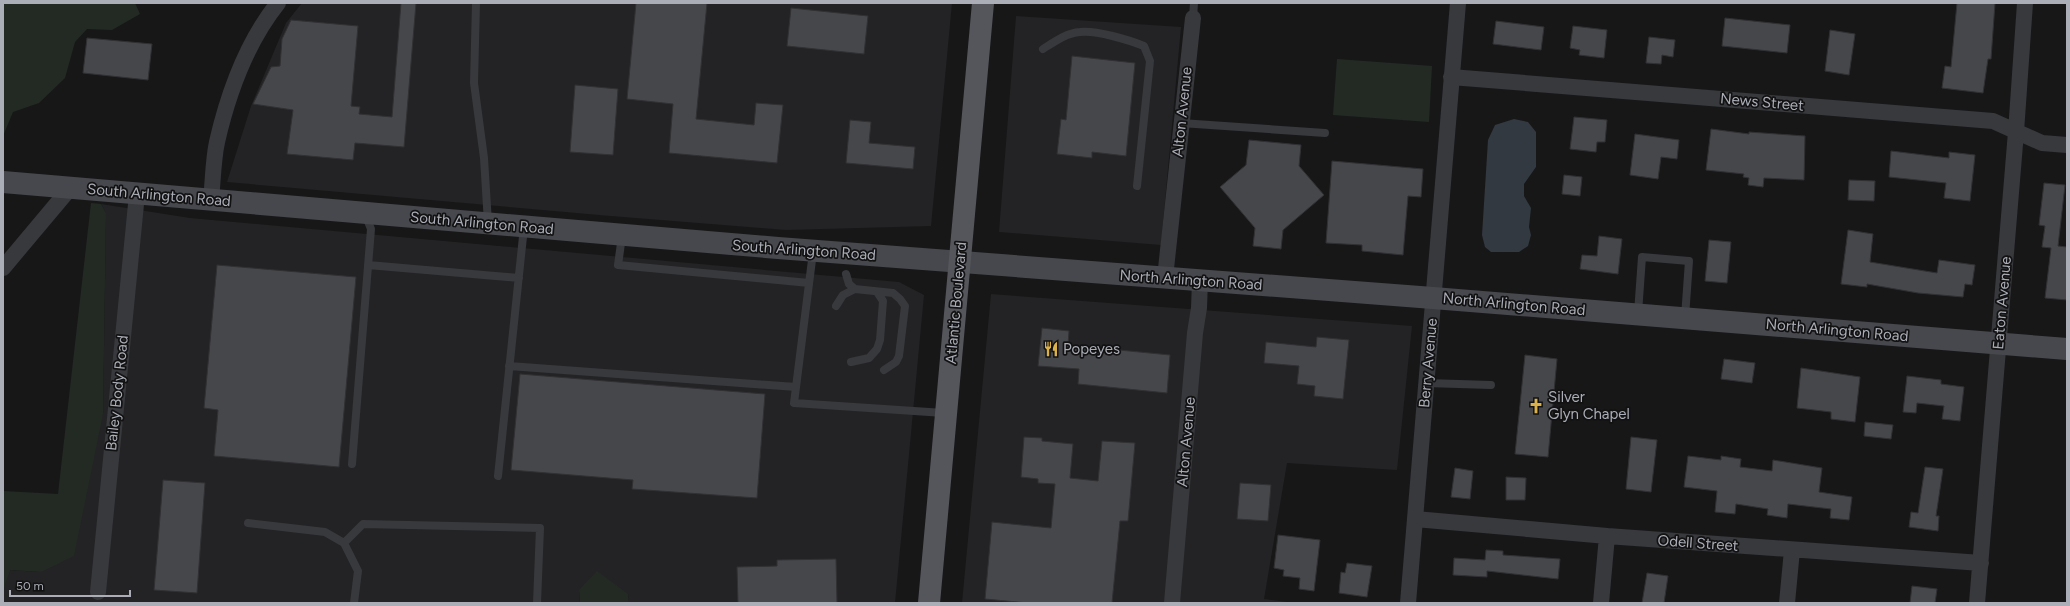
<svg xmlns="http://www.w3.org/2000/svg" width="2070" height="606" font-family="Figtree,sans-serif">
<style>
.built{fill:#232325}
.green{fill:#232a24}
.water{fill:#323940}
.building{fill:#46474b;stroke:#313134}
.lines{fill:none;stroke-linecap:round;stroke-linejoin:round}
.lane{stroke:#38393d;stroke-width:8}
.street{stroke:#38393d;stroke-width:16}
.secondary{stroke:#47484d;stroke-width:22}
.primary{stroke:#55565c;stroke-width:22}
.labels{text-anchor:middle;dominant-baseline:central;stroke-width:3.5;stroke-linejoin:round;paint-order:stroke}
.street-label{font-size:15px;fill:#abaeb7;stroke:#121213}
.poi-label{font-size:15px;fill:#abaeb7;stroke:#121213;text-anchor:start}
</style>
<rect width="100%" height="100%" fill="#171718"/>
<path class="built" d="M 302,3 L 952,3 L 931,226 L 786,230 L 611,216 L 227,182 L 251,106 L 286,23 Z
M 1016,16 L 1181,27 L 1161,245 L 999,232 Z
M 101,204 L 190,218 L 899,282 L 924,295 L 895,603 L 629,603 L 628,594 L 579,590 L 580,603 L 3,603 L 3,592 L 9,570 L 41,572 L 103,414 L 106,213 Z
M 991,294 L 1412,326 L 1397,470 L 1287,463 L 1264,599 L 1295,603 L 962,603 Z"/>
<path class="green" d="M 3,3 L 135,3 L 140,14 L 112,30 L 87,29 L 75,42 L 65,78 L 39,103 L 13,112 L 3,136 Z
M 1337,59 L 1432,66 L 1429,122 L 1333,115 Z
M 91,203 L 101,204 L 106,213 L 103,414 L 74,556 L 41,572 L 10,570 L 3,592 L 3,491 L 58,494 Z
M 597,571 L 628,594 L 629,603 L 580,603 L 579,590 Z"/>
<path class="water" d="M 1514,119 L 1528,122 L 1536,132 L 1536,167 L 1524,184 L 1524,196 L 1531,208 L 1529,227 L 1531,235 L 1528,246 L 1519,252 L 1491,252 L 1485,247 L 1482,235 L 1488,140 L 1495,125 Z"/>
<path class="building" d="M 401,3 L 416,3 L 404,147 L 355,143 L 353,160 L 287,154 L 293,110 L 253,104 L 271,67 L 280,66 L 282,39 L 291,20 L 358,26 L 351,106 L 360,107 L 359,114 L 392,117 Z
M 636,3 L 707,3 L 696,119 L 754,125 L 756,103 L 783,105 L 777,163 L 669,153 L 673,104 L 627,99 Z
M 1957,3 L 1995,3 L 1991,59 L 1988,59 L 1983,93 L 1942,88 L 1945,66 L 1951,67 Z
M 791,8 L 868,16 L 864,54 L 787,46 Z
M 1725,18 L 1790,25 L 1787,53 L 1722,46 Z
M 1496,21 L 1544,27 L 1541,50 L 1493,44 Z
M 1573,26 L 1607,30 L 1604,58 L 1579,55 L 1580,50 L 1570,48 Z
M 1830,30 L 1855,34 L 1849,75 L 1825,71 Z
M 1649,37 L 1675,40 L 1673,57 L 1662,55 L 1661,64 L 1646,63 Z
M 87,38 L 152,44 L 148,80 L 83,73 Z
M 1072,56 L 1135,63 L 1126,156 L 1092,152 L 1092,158 L 1057,154 L 1061,119 L 1066,120 Z
M 575,85 L 618,89 L 613,155 L 570,152 Z
M 1574,117 L 1607,120 L 1605,142 L 1597,142 L 1596,152 L 1570,149 Z
M 850,120 L 871,122 L 869,143 L 915,147 L 913,169 L 846,163 Z
M 1711,129 L 1749,134 L 1749,132 L 1805,136 L 1804,180 L 1764,178 L 1763,187 L 1748,185 L 1749,178 L 1743,177 L 1744,174 L 1706,170 Z
M 1635,134 L 1679,140 L 1677,159 L 1661,157 L 1658,179 L 1630,175 Z
M 1249,140 L 1301,145 L 1299,166 L 1324,195 L 1283,230 L 1281,249 L 1253,246 L 1255,228 L 1220,187 L 1246,165 Z
M 1891,151 L 1949,158 L 1949,152 L 1975,155 L 1970,201 L 1944,198 L 1946,183 L 1889,177 Z
M 1332,161 L 1423,169 L 1421,197 L 1408,196 L 1403,255 L 1362,251 L 1362,245 L 1326,243 Z
M 1564,175 L 1582,177 L 1580,196 L 1562,194 Z
M 1849,180 L 1875,181 L 1874,201 L 1848,200 Z
M 2044,183 L 2065,185 L 2058,246 L 2067,247 L 2067,300 L 2045,298 L 2051,248 L 2042,247 L 2045,226 L 2039,225 Z
M 1848,230 L 1873,234 L 1870,262 L 1937,273 L 1939,260 L 1975,265 L 1972,285 L 1965,284 L 1963,297 L 1918,293 L 1867,284 L 1867,287 L 1841,284 Z
M 1599,236 L 1622,239 L 1618,274 L 1580,269 L 1582,255 L 1597,256 Z
M 1709,240 L 1731,242 L 1727,283 L 1705,281 Z
M 217,265 L 356,277 L 339,467 L 214,456 L 218,410 L 204,408 Z
M 1042,328 L 1069,331 L 1068,345 L 1170,355 L 1167,393 L 1078,384 L 1079,369 L 1038,366 Z
M 1317,337 L 1349,340 L 1343,399 L 1314,396 L 1315,386 L 1297,384 L 1299,366 L 1264,363 L 1266,342 L 1316,347 Z
M 1525,355 L 1557,359 L 1548,457 L 1515,454 Z
M 1724,359 L 1755,363 L 1752,383 L 1721,379 Z
M 1801,368 L 1860,377 L 1855,422 L 1831,419 L 1831,412 L 1797,408 Z
M 520,374 L 765,394 L 757,498 L 632,489 L 633,480 L 511,470 Z
M 1907,376 L 1941,380 L 1941,384 L 1964,387 L 1960,421 L 1942,419 L 1944,406 L 1917,403 L 1916,413 L 1903,412 Z
M 1865,422 L 1893,425 L 1891,439 L 1864,436 Z
M 1024,437 L 1042,438 L 1042,441 L 1073,444 L 1070,478 L 1098,481 L 1102,441 L 1135,443 L 1128,521 L 1120,521 L 1112,603 L 1028,603 L 985,599 L 992,522 L 1051,528 L 1055,484 L 1038,483 L 1038,479 L 1021,477 Z
M 1631,437 L 1657,440 L 1651,492 L 1626,489 Z
M 1688,456 L 1721,460 L 1721,456 L 1741,459 L 1740,467 L 1772,471 L 1773,460 L 1822,468 L 1819,492 L 1852,497 L 1849,520 L 1830,518 L 1831,509 L 1788,504 L 1787,518 L 1767,515 L 1768,509 L 1736,504 L 1735,514 L 1715,512 L 1717,491 L 1684,487 Z
M 1925,467 L 1943,469 L 1936,516 L 1939,516 L 1938,531 L 1909,527 L 1911,512 L 1918,513 Z
M 1455,468 L 1473,471 L 1470,499 L 1451,497 Z
M 1506,477 L 1526,478 L 1525,500 L 1506,500 Z
M 163,480 L 205,483 L 197,593 L 154,590 Z
M 1240,483 L 1271,485 L 1268,521 L 1237,519 Z
M 1278,535 L 1320,540 L 1314,591 L 1299,589 L 1300,578 L 1283,576 L 1284,570 L 1274,568 Z
M 1486,550 L 1503,551 L 1503,555 L 1560,559 L 1558,579 L 1487,571 L 1487,577 L 1453,575 L 1454,558 L 1485,560 Z
M 836,559 L 837,603 L 738,603 L 737,567 L 777,566 L 777,560 Z
M 1347,563 L 1372,566 L 1367,597 L 1339,593 L 1341,572 L 1345,573 Z
M 1647,573 L 1668,576 L 1664,603 L 1642,603 Z
M 1912,586 L 1937,589 L 1935,603 L 1910,603 Z"/>
<g class="lines">
<path class="lane" d="M 476,3 L 474,83 L 484,158 L 488,223
M 1193,18 L 1194,3
M 1043,49 C 1054,42 1066,33 1080,32 C 1096,30 1129,40 1144,46 L 1150,61 L 1137,186
M 1181,123 L 1325,133
M 622,236 L 618,265 L 809,283
M 813,252 L 794,403 L 944,413
M 368,265 L 519,278
M 846,274 L 849,284 L 855,289
M 836,306 L 843,295 L 855,289 L 893,293 L 900,299 L 905,306 L 899,356 L 896,362 L 884,370
M 1638,313 L 1642,257 L 1689,261 L 1685,317
M 851,362 L 869,358 L 877,349 L 880,340 L 883,301 L 877,292
M 509,366 L 796,387
M 1426,383 L 1491,385
M 352,464 L 371,229 L 365,214
M 498,476 L 524,227
M 248,523 L 325,532 L 344,543 L 358,571 L 354,603
M 344,543 L 363,524 L 540,528 L 537,603"/>
<path class="street" d="M 1451,77 L 1993,121 L 2042,143 L 2067,145
M 211,200 C 213,181 213,161 217,142 C 228,94 247,42 278,3
M 3,268 L 71,187
M 1165,278 L 1193,18
M 1415,519 L 1607,536 L 1981,563
M 98,592 L 137,194
M 1172,603 L 1195,333 L 1199,308 L 1200,281
M 1408,603 L 1458,3
M 1601,603 L 1607,536
M 1787,603 L 1792,550
M 1977,603 L 2016,132 L 2025,3"/>
<path class="secondary" d="M 3,182 L 778,248 L 1433,298 L 2067,349"/>
<path class="primary" d="M 929,603 L 983,3"/>
</g>
<defs>
<g id="restaurant-bare" transform="scale(1.2)"><path d="M-5-6h1v4h1v-4h1v4h1v-4h1v5L-1.5 .5V6h-2V.5L-5-1ZM5-6V6H3V1.5H1.5Q1.5-4 5-6Z" fill="#dbb14c" stroke="#121213" stroke-width="2.5" paint-order="stroke"/></g>
<g id="church-bare" transform="scale(1.2)"><path d="M-1.2-6h2.4v3.5h3.3v2.4h-3.3V6h-2.4V-.1h-3.3v-2.4h3.3Z" fill="#dbb14c" stroke="#121213" stroke-width="2.5" paint-order="stroke"/></g>
</defs>
<g fill-rule="evenodd">
<use href="#restaurant-bare" x="1051" y="349"/>
<use href="#church-bare" x="1536" y="406"/>
</g>
<g class="labels">
<g class="street-label">
<text transform="translate(1762 102) rotate(5)">News Street</text>
<text transform="translate(1182 112) rotate(-84)">Alton Avenue</text>
<text transform="translate(159 195) rotate(5)">South Arlington Road</text>
<text transform="translate(482 223) rotate(5)">South Arlington Road</text>
<text transform="translate(804 250) rotate(4)">South Arlington Road</text>
<text transform="translate(1191 280) rotate(4)">North Arlington Road</text>
<text transform="translate(956 303) rotate(-85)">Atlantic Boulevard</text>
<text transform="translate(2002 303) rotate(-85)">Eaton Avenue</text>
<text transform="translate(1514 304) rotate(5)">North Arlington Road</text>
<text transform="translate(1837 330) rotate(5)">North Arlington Road</text>
<text transform="translate(1428 363) rotate(-85)">Berry Avenue</text>
<text transform="translate(117 393) rotate(-84)">Bailey Body Road</text>
<text transform="translate(1186 442) rotate(-85)">Alton Avenue</text>
<text transform="translate(1698 543) rotate(4)">Odell Street</text>
</g>
<g class="poi-label">
<text x="1063" y="349">Popeyes</text>
<text x="1548" y="397">Silver<tspan x="1548" dy="17">Glyn Chapel</tspan></text>
</g>
</g>
<rect width="2070" height="606" fill="none" stroke="#abaeb7" stroke-width="8"/>
<path d="M10 590v6h120v-6" fill="none" stroke="#abaeb7" stroke-width="2"/>
<text x="16" y="590" font-size="12" fill="#abaeb7" stroke="#121213" stroke-width="3" paint-order="stroke">50 m</text>
</svg>
